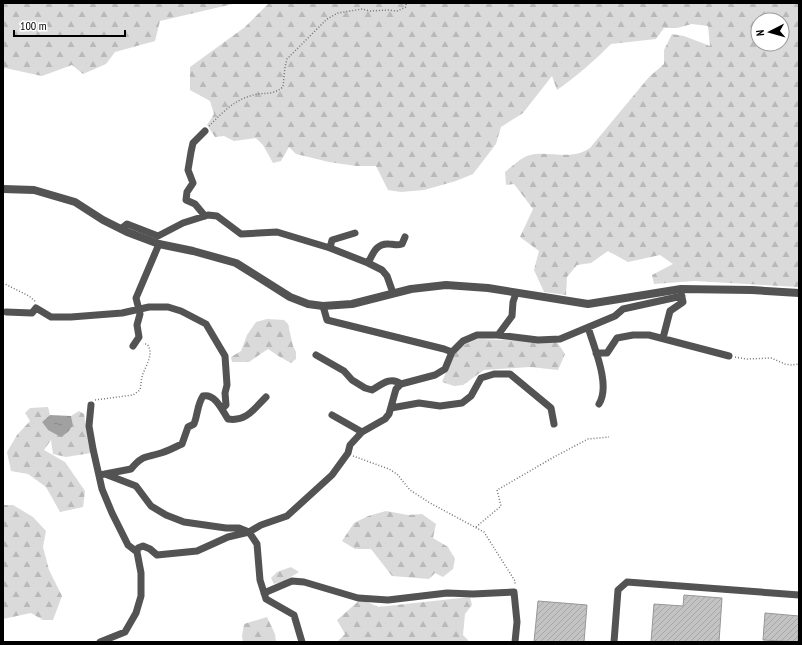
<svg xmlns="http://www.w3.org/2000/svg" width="802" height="645" font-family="'PT Sans Narrow',sans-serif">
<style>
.forest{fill:url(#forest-firs);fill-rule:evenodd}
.water{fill:url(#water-ripples)}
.building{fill:url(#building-hatch);stroke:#979797}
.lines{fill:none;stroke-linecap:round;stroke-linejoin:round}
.path{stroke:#757575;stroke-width:1.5;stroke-dasharray:1 2;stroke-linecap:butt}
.minor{stroke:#535353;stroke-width:7}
.tertiary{stroke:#535353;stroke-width:8}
</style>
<defs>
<pattern id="forest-firs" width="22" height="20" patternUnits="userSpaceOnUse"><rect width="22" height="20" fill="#dadada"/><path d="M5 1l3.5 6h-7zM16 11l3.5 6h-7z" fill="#b9b9b9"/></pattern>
<pattern id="water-ripples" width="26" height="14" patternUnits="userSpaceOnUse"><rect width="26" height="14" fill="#a1a1a1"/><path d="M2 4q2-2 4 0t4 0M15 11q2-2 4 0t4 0" fill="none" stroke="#898989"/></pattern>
<pattern id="building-hatch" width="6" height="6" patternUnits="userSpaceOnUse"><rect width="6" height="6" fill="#c3c3c3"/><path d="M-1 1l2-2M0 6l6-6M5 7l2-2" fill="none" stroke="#a6a6a6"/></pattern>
</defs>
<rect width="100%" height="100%" fill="#fff"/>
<path class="forest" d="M 3,3 L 237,3 L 160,21 L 155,41 L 115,52 L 106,64 L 83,74 L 72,65 L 42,76 L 5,68 L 3,70 Z
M 269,3 L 799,3 L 799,287 L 694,281 L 654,284 L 652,275 L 673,264 L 660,255 L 628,262 L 608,251 L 591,263 L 577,265 L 567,277 L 566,295 L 544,292 L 534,270 L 539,251 L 520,237 L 533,209 L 514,184 L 506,185 L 505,172 C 514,165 523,155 535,154 C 553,152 573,160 590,148 L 649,77 L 664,64 L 664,50 L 672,34 L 684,36 L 710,46 L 708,26 L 692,24 L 677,28 L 664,28 L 656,39 L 611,44 C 594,61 577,76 557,90 L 552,76 L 523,113 L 501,127 L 496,144 L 473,174 L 456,181 L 424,190 L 401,192 L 388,190 L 376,166 L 356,166 L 329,162 L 296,154 L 289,147 L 281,161 L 273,163 L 263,145 L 256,138 L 234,141 L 224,136 L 215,137 L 207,125 L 214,114 L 210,101 L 190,90 L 190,67 L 245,27 ZM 758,20 L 782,20 L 782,44 L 758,44 Z
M 267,319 L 284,320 L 288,324 L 293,346 L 296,352 L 296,359 L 291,363 L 280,357 L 268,349 L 249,362 L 232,362 L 231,357 L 241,351 L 247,335 L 256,322 Z
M 478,339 L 557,342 L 565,354 L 558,370 L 530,367 L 484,370 L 463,385 L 454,386 L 442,382 C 452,359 452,348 478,339 Z
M 48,407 L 50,415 L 42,422 L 48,430 L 73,425 L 71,416 L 79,411 L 84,414 L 91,453 L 66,457 L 53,454 L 51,440 L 44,450 L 65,462 L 85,491 L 83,507 L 60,512 L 46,487 L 28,474 L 11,471 L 7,452 L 17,435 L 30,421 L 25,413 L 30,408 Z
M 3,505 L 13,505 L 33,517 L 46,531 L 43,547 L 49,570 L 62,596 L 53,620 L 43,620 L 31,613 L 3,619 Z
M 386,511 L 408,515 L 422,514 L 436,524 L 433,538 L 448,547 L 455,559 L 453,569 L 443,577 L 435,573 L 429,579 L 392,576 L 371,549 L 355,549 L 342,541 L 354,523 L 368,516 Z
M 291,567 L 299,572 L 284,581 L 274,584 L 271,578 L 277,572 Z
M 470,597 L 472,605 L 465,614 L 463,635 L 468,640 L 468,642 L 337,642 L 345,634 L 337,620 L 361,599 L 378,607 Z
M 267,617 L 275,634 L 276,642 L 243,642 L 242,636 L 244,624 Z"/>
<path class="water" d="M 50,415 L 71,416 L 73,425 L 68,432 L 61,437 L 48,430 L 42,422 Z"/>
<path class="building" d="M 684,595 L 722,598 L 719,642 L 651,642 L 654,604 L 683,606 Z
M 538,601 L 587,605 L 584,642 L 534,642 Z
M 765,613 L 799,616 L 798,642 L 763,640 Z"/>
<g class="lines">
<path class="path" d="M 209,126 C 221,114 233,101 250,96 C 263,91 270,97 283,87 L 285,67 L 287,59 L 327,19 L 338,13 L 362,9 L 370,11 L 388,10 L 397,11 L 406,7 L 406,3
M 3,283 L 29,296 L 36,302
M 735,357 L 747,359 L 771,358 L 785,364 L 791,365 L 799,364
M 95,400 L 133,395 L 140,390 C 141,385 141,381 142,377 C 145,366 155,354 147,344 L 143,344
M 353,456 L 389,469 L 397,474 L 410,490 L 430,503 L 484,532 L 515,581 L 515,585
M 476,527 L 501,506 L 497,490 L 554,457 L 588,439 L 609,437"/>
<path class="minor" d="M 205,216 L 195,204 L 186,200 L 187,192 L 193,183 L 188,170 L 191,152 L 193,143 L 205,131
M 121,229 L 127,224 L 158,236 L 183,223 L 208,215 L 217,216 L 241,234 L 277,232 L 330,248 L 368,263 L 382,270 L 387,276 L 393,293
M 330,248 L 332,240 L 355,233
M 368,263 C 373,254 376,243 389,244 C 395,244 396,246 402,244 L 405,237
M 6,312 L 32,313 L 36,308 L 51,317 L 71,317 L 122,313 L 149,307 L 168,307 L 181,311 L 206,324 L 225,356 L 227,385 L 225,393 L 226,405 L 222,409
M 588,327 C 594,348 611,385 599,404
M 498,335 L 512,316 L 513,302 L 516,293
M 663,338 L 670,311 L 683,302 L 681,293
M 133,346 L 139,337 L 137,325 L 140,314 L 136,298 L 159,244
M 452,352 L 463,341 L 477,335 L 498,335 L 538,340 L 560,339 L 615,316 L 623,309 L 682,296
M 596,353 L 607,353 L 617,338 L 633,335 L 649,335 L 729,356
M 316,355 L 344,371 L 352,380 L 365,388 L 372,390 C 382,384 391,376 401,384
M 91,405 L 89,426 L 93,449 L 102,489 L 112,513 L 128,545 L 137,552 L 141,573 L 141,596 L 136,613 L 125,632 L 100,642
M 391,408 L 419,403 L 440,406 L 462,403 L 471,396 L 481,378 L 494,374 L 510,374 L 551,408 L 554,424
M 332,415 L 362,432
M 105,474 L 131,469 C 142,455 146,458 161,453 C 168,451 175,447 182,444 L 188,427 L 194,424 C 198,414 197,405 203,396 C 215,393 222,410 228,419 C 246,422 254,409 266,397
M 99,475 L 105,474 L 136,486 L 151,506 L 166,515 L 184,522 L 226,528 L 239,528 L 249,532 L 257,544 L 260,580 L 266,599 L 294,615 L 302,642
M 137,552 L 138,548 L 143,546 L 150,549 L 157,555 L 197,551 L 228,537 L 249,532 L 261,525 L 287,516 L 332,475 L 348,453 L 350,445 L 362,432 L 385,419 L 389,414 L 396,389 L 401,384 L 435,375 L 445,369 L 452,352 L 444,349 L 327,320 L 323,306
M 264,593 L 292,581 L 304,582 L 358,598 L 388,600 L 447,593 L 473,594 L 514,592 L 517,622 L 515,642
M 614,642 L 618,590 L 627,582 L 799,595"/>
<path class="tertiary" d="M 3,189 L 34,190 L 75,202 L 103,220 L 127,232 L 159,244 L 193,251 L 236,263 L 290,297 L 308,304 L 323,306 L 352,304 L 411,289 L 446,285 L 488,288 L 588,304 L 681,289 L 752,290 L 799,293"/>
</g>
<rect width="802" height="645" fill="none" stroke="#000000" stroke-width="8"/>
<g transform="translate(770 32) rotate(264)"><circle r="19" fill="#ffffff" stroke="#999999"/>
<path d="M0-3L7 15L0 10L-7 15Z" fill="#000000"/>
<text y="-6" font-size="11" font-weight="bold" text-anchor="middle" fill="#000000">N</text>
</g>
<path d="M14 30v6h111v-6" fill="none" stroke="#000000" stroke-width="2"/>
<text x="20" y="30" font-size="12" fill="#000000" stroke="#ffffff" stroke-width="3" paint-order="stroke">100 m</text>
</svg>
